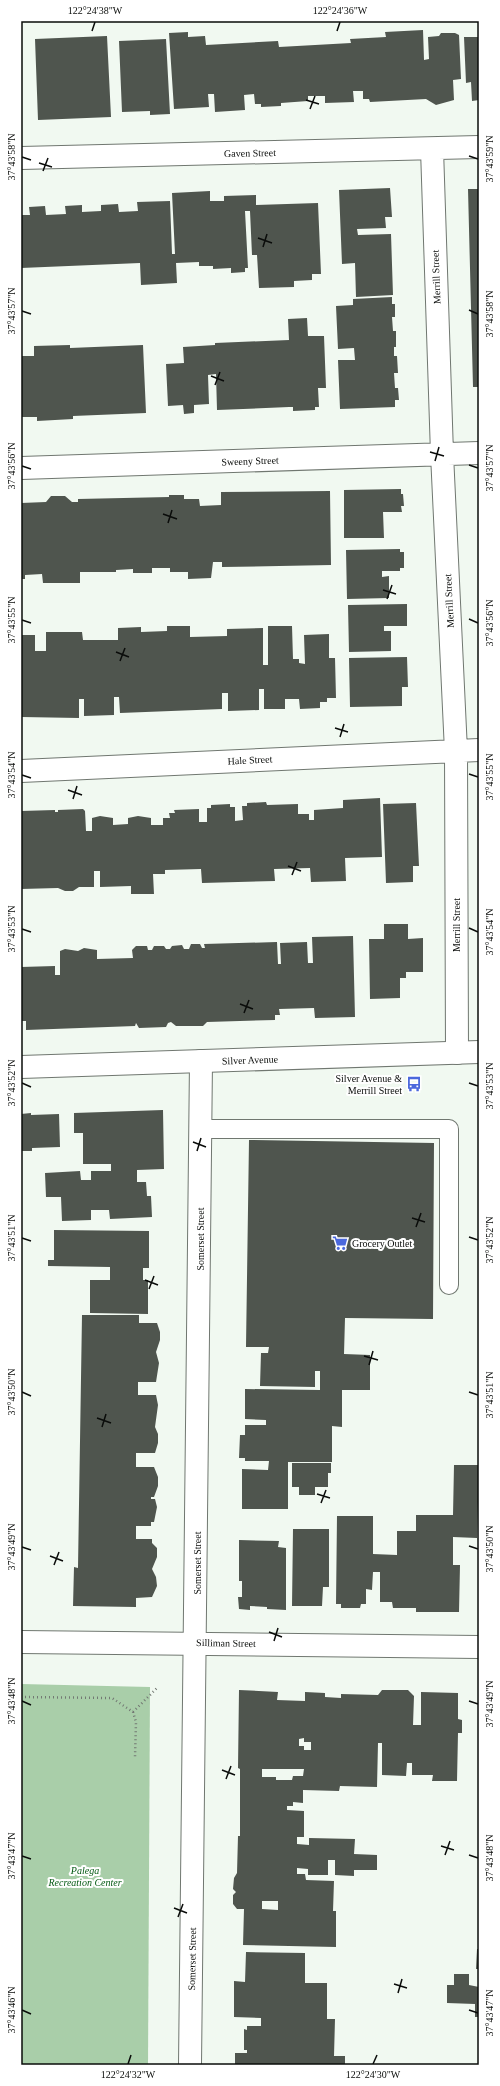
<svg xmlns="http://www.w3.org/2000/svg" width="500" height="2086" font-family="Georgia,serif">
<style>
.green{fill:#a9cea9}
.building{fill:#4f554e;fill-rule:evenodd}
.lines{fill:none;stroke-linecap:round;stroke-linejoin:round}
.service-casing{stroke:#707770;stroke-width:20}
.minor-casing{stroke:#707770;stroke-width:24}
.secondary-casing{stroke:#707770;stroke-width:24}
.path{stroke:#737873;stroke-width:2.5;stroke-dasharray:1 3;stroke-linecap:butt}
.service{stroke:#fff;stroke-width:18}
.minor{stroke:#fff;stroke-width:22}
.secondary{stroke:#fff;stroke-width:22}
.ticks{fill:none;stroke:#0a0c0a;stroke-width:1.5}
.labels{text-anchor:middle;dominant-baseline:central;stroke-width:4;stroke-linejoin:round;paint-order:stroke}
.street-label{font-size:10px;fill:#0a0c0a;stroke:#fff}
.poi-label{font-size:10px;fill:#0a0c0a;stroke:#fff;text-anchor:end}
.park-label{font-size:10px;font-style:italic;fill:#045a13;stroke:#fff}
.neatline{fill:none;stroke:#0a0c0a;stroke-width:1.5}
.ticks-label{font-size:10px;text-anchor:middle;fill:#0a0c0a}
</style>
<rect width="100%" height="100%" fill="#f1f9f1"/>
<path class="green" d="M 21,1684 L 150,1687 L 148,2065 L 21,2065 Z"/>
<path class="building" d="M 423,30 L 424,60 L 429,59 L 428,37 L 439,36 L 441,33 L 455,33 L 459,35 L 461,79 L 453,80 L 454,100 L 436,105 L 426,99 L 370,102 L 369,99 L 363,99 L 363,91 L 353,91 L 354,102 L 325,103 L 325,96 L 308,96 L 308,101 L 281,103 L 281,106 L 261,107 L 261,104 L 255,104 L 254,94 L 244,95 L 245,110 L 215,112 L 214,94 L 208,94 L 209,107 L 174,109 L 169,33 L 188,32 L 188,37 L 205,36 L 206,45 L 278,41 L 279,47 L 351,43 L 350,39 L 386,37 L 385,32 Z
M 107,36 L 111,117 L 38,120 L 35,39 Z
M 464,37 L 479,37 L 479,100 L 472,101 L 471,82 L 466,83 Z
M 166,39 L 170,114 L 150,115 L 150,111 L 122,112 L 119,41 Z
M 390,188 L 392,217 L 385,217 L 386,228 L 357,229 L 358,235 L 391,234 L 393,295 L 356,297 L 355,263 L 342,264 L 339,190 Z
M 468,189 L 479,189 L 479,387 L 473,387 Z
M 210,191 L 210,201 L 224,201 L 224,196 L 256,195 L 256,205 L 318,203 L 321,274 L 312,274 L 312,280 L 294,281 L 294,287 L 259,288 L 257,255 L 252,255 L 250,211 L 245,211 L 248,268 L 245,268 L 245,272 L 231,273 L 231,268 L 213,269 L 213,266 L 199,266 L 199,262 L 176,263 L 177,283 L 141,285 L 140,263 L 21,268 L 21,215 L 30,215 L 29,207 L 45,206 L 46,215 L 66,214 L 65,206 L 82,205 L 82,212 L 101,211 L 101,205 L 118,204 L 119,212 L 138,211 L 137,202 L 170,201 L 172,254 L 175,254 L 172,193 Z
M 392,297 L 392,304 L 395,304 L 395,317 L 392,317 L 393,331 L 396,331 L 396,347 L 394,347 L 394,356 L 397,356 L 398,373 L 394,373 L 395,388 L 398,388 L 399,400 L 395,400 L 395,407 L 340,409 L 338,360 L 355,360 L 354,348 L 338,349 L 336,306 L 353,305 L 353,299 Z
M 307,318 L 308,336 L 324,336 L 326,388 L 318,388 L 319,407 L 315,407 L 315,410 L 293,411 L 293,407 L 289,407 L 217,410 L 216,374 L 208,375 L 209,404 L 194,405 L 194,413 L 184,414 L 183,405 L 168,406 L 166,364 L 184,363 L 183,347 L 215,345 L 215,343 L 289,340 L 288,319 Z
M 70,345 L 70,348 L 143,345 L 146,413 L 73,416 L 73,419 L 37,421 L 37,417 L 21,417 L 21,356 L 34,356 L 34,346 Z
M 401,489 L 401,494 L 403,494 L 404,506 L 401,506 L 402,512 L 383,512 L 384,538 L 344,538 L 344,490 Z
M 330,491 L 331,565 L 222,567 L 222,562 L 213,562 L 211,578 L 188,579 L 188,572 L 170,572 L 170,568 L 152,568 L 152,573 L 133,573 L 133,569 L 116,570 L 116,572 L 80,572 L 80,583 L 43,583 L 42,574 L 25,575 L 25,579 L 21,579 L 21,503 L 46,502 L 51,496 L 65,496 L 72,502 L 78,502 L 78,499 L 169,497 L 169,495 L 184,495 L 184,499 L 199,499 L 200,506 L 221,505 L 221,492 Z
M 400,549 L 400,552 L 404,552 L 404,568 L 400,568 L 400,571 L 382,571 L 382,577 L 389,576 L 389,598 L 347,599 L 346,550 Z
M 407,604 L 407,626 L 384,626 L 384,631 L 391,631 L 391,651 L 349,652 L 348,605 Z
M 167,626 L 190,626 L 190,637 L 227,636 L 227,629 L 263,628 L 263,665 L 268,665 L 268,626 L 292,626 L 293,659 L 299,659 L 299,663 L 305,664 L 304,635 L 329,634 L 329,658 L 335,658 L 336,698 L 327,698 L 327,702 L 320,702 L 320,708 L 300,709 L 299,699 L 285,699 L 285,709 L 264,709 L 264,689 L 259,689 L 259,710 L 228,711 L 228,693 L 222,693 L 222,709 L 120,713 L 119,697 L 114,697 L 114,715 L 84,716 L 84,699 L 79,699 L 79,718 L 22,717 L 21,635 L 35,635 L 35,651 L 46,651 L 46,632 L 82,632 L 83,640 L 118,640 L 118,628 L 141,627 L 141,632 L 167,631 Z
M 407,657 L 408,687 L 402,687 L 402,706 L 350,707 L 349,658 Z
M 380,798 L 382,857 L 345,858 L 346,881 L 311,882 L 310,868 L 274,869 L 275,881 L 202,883 L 201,869 L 165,870 L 165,874 L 153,874 L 154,894 L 131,894 L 131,886 L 100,887 L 100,871 L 94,871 L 94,887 L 79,887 L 73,891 L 65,891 L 58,888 L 21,889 L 21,811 L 55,810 L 55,812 L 58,812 L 58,810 L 83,809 L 85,811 L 86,831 L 92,831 L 92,818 L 100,816 L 113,818 L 113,825 L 128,824 L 128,818 L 138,816 L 151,818 L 151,825 L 163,825 L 163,818 L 170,818 L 169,813 L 175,813 L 174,810 L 199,809 L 199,822 L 207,822 L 207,808 L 211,808 L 211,805 L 230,804 L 230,807 L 235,807 L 235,821 L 243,820 L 242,806 L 247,806 L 247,803 L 266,802 L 267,805 L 298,804 L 298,814 L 309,814 L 309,820 L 314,820 L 314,810 L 343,808 L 343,800 Z
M 416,803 L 419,866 L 413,866 L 413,882 L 386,883 L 383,804 Z
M 384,924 L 408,924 L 408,939 L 423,938 L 423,972 L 406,972 L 406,978 L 400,978 L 400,998 L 370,999 L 369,939 L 384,939 Z
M 353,936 L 355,1017 L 315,1018 L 314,1008 L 279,1009 L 280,1015 L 275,1015 L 275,1020 L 207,1022 L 203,1026 L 176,1026 L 171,1022 L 168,1023 L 166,1027 L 139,1028 L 136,1023 L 135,1026 L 26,1030 L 26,1021 L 21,1021 L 21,967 L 55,966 L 55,975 L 60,975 L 60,951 L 65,949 L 78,951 L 84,948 L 97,950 L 97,959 L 133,958 L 132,950 L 136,946 L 147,946 L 148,950 L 152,950 L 154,946 L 164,946 L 166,949 L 170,949 L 172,946 L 182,945 L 184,949 L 189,949 L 191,944 L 200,944 L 202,948 L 205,948 L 204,944 L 277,942 L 278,964 L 281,964 L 280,943 L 307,942 L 308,963 L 313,963 L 312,937 Z
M 163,1110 L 164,1169 L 137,1170 L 137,1182 L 146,1182 L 147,1196 L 151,1196 L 152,1217 L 110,1219 L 109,1210 L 91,1210 L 91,1220 L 62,1221 L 61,1197 L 46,1197 L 45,1173 L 80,1171 L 81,1180 L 91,1180 L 91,1171 L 111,1171 L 111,1164 L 83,1164 L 83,1133 L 74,1133 L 74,1113 Z
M 31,1113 L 31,1115 L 59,1114 L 60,1147 L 32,1148 L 32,1151 L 21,1151 L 21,1114 Z
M 249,1140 L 434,1143 L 433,1319 L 345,1318 L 344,1354 L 370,1355 L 370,1390 L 342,1390 L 342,1427 L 332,1426 L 332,1462 L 288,1462 L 288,1509 L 242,1509 L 242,1469 L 268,1470 L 269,1461 L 245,1461 L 245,1458 L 239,1458 L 240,1435 L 245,1435 L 245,1425 L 266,1425 L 266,1420 L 245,1419 L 245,1389 L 320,1390 L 320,1371 L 315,1371 L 315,1387 L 260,1386 L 261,1353 L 268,1353 L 269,1347 L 246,1347 Z
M 54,1230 L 149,1231 L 149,1268 L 143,1268 L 143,1280 L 148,1280 L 148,1314 L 90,1313 L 90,1280 L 110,1280 L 110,1267 L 48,1266 L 48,1260 L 54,1260 Z
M 82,1315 L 139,1315 L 139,1323 L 157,1323 L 160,1332 L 160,1340 L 156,1352 L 159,1363 L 156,1382 L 138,1382 L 138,1395 L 156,1395 L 158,1405 L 155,1427 L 158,1434 L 158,1443 L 155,1453 L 136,1453 L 136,1467 L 154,1467 L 158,1477 L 158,1486 L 154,1497 L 151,1497 L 151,1499 L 155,1499 L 157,1507 L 154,1522 L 151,1522 L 151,1526 L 136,1526 L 136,1539 L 152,1539 L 152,1543 L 157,1548 L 157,1557 L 152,1569 L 156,1577 L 157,1586 L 152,1597 L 136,1598 L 136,1607 L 73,1606 L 74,1567 L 78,1568 Z
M 292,1463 L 331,1463 L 331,1473 L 328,1473 L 328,1487 L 315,1487 L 315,1495 L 299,1495 L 299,1487 L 292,1487 Z
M 454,1465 L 479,1465 L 477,1538 L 453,1537 L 453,1565 L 460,1565 L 459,1612 L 416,1612 L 416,1608 L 393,1608 L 392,1602 L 380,1602 L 380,1572 L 373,1572 L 372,1590 L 366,1589 L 366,1604 L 361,1604 L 360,1608 L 341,1608 L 341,1604 L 336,1604 L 337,1516 L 373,1516 L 373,1554 L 397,1555 L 397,1531 L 416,1531 L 416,1515 L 453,1515 Z
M 293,1529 L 329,1529 L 329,1587 L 323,1587 L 322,1606 L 292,1606 Z
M 239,1540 L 279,1541 L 278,1547 L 286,1548 L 286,1610 L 267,1609 L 267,1607 L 250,1606 L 250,1610 L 239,1609 L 238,1597 L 242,1597 L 242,1581 L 239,1581 Z
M 239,1690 L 278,1692 L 277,1700 L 305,1701 L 305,1692 L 325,1693 L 325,1697 L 341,1698 L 341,1694 L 378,1695 L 382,1690 L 408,1690 L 414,1696 L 413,1725 L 421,1725 L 421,1692 L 458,1693 L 458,1719 L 462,1720 L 462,1733 L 458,1733 L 457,1781 L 432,1781 L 433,1775 L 412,1775 L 412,1763 L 407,1763 L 406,1776 L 382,1775 L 382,1743 L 378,1743 L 377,1787 L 340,1786 L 339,1791 L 303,1790 L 303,1803 L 293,1802 L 293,1806 L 287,1806 L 287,1810 L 304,1811 L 304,1837 L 297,1837 L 297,1844 L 309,1845 L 309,1838 L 355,1839 L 354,1854 L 377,1855 L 377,1870 L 354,1870 L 354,1876 L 335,1875 L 335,1860 L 328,1860 L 328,1875 L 308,1875 L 308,1869 L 297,1868 L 297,1874 L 305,1874 L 306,1880 L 334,1881 L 333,1911 L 336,1911 L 336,1947 L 243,1945 L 244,1909 L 237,1909 L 233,1904 L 233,1895 L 236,1892 L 233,1889 L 234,1878 L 237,1873 L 238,1836 L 240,1836 L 240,1769 L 238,1768 ZM 304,1738 L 304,1742 L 311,1742 L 311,1750 L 304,1750 L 304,1746 L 299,1746 L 299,1739 ZM 262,1769 L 304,1769 L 303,1776 L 293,1776 L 292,1780 L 276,1780 L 276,1777 L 262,1777 ZM 262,1901 L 278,1901 L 278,1910 L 262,1909 Z
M 477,1949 L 479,1949 L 479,1969 L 476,1969 Z
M 246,1952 L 305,1953 L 305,1983 L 327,1983 L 327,2019 L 335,2019 L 334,2056 L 345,2056 L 345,2065 L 235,2065 L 235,2053 L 247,2053 L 247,2050 L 244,2050 L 244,2029 L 247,2030 L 247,2026 L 261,2026 L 261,2018 L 234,2017 L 234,1981 L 245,1982 Z
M 454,1974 L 469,1974 L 469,1985 L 479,1987 L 479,2017 L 475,2017 L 475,2004 L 447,2003 L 447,1985 L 454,1985 Z"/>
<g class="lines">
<g class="service-casing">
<path id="service" d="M 201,1129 L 449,1129 L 449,1285"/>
</g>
<g class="minor-casing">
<path id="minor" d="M 432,149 L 442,454 L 456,751 L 457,1053
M 21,158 L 479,147
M 21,468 L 479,453
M 21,771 L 479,750
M 21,1642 L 479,1647
M 190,2065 L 201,1061"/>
</g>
<g class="secondary-casing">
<path id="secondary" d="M 21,1067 L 479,1052"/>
</g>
<path class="path" d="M 21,1697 L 112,1698 L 133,1712 L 136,1722 L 135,1757
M 133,1712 L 157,1688"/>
<use href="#service" class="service"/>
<use href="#minor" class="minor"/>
<use href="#secondary" class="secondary"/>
</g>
<path class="ticks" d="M 92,31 L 95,22M 337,31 L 340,22M 306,100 L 319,104M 310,109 L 315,96M 469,156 L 478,159M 22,157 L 31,160M 39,163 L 52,167M 43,171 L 48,158M 258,238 L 272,243M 263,247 L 267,234M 469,310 L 478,314M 22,311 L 31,314M 211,376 L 224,381M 215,385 L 220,372M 430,452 L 444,456M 435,461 L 439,447M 469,465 L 478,468M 22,466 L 31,469M 163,514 L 177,519M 168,523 L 172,510M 383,590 L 396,594M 387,599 L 392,585M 469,619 L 478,623M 22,620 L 31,623M 116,652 L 129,657M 120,661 L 125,648M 335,728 L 348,732M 340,737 L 344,724M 469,774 L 478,777M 22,775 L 31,778M 68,790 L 82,795M 73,799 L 77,786M 288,866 L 301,871M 292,875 L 297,862M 469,928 L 478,932M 22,929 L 31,932M 240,1004 L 253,1009M 244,1013 L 249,1000M 22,1083 L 31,1087M 469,1083 L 478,1086M 193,1142 L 206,1147M 197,1151 L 201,1138M 412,1218 L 425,1222M 416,1227 L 421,1213M 469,1237 L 478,1240M 22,1238 L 31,1241M 145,1280 L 158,1285M 149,1289 L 154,1276M 364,1356 L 378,1360M 369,1365 L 373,1351M 22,1392 L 31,1396M 469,1392 L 478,1395M 97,1418 L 111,1423M 102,1427 L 106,1414M 317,1494 L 330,1498M 321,1503 L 326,1490M 469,1546 L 478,1549M 22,1547 L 31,1550M 50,1556 L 63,1561M 54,1565 L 59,1552M 269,1632 L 282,1637M 274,1641 L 278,1628M 22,1701 L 31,1705M 469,1701 L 478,1704M 222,1770 L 235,1775M 226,1779 L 231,1766M 441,1846 L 454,1850M 445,1855 L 450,1841M 469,1855 L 478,1858M 22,1856 L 31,1859M 174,1908 L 187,1913M 178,1917 L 183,1904M 394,1984 L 407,1988M 398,1993 L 402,1979M 22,2010 L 31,2014M 469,2010 L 478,2013M 128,2064 L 131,2055M 373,2064 L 377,2055"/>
<defs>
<g id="bus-bare" transform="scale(1.2)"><path d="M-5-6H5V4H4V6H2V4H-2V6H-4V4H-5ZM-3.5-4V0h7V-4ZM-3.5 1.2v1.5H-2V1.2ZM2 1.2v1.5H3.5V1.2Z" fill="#4b68dc" stroke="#fff" stroke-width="2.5" paint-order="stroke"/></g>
<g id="supermarket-bare" transform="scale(1.2)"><path d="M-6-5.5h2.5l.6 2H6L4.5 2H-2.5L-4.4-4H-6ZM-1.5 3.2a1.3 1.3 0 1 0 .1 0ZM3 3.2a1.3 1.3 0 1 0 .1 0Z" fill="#4b68dc" stroke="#fff" stroke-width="2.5" paint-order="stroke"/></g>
</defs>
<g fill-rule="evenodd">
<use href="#bus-bare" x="414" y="1084"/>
<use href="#supermarket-bare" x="340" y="1243"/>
</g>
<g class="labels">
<g class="street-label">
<text transform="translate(250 153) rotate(-1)">Gaven Street</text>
<text transform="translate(436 277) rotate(-92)">Merrill Street</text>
<text transform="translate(250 461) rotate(-2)">Sweeny Street</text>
<text transform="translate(449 601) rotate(-93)">Merrill Street</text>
<text transform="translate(250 760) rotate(-3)">Hale Street</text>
<text transform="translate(456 925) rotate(-90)">Merrill Street</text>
<text transform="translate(250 1060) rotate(-2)">Silver Avenue</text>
<text transform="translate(200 1239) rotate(-90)">Somerset Street</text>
<text transform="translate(197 1563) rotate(-90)">Somerset Street</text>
<text transform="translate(226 1643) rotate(1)">Silliman Street</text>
<text transform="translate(192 1959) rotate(-89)">Somerset Street</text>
</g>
<g class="poi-label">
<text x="402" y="1078">Silver Avenue &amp;<tspan x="402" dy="12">Merrill Street</tspan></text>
<text x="352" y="1243" text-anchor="start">Grocery Outlet</text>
</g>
<g class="park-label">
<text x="85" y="1870">Palega<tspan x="85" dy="12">Recreation Center</tspan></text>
</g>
</g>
<rect width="500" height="2086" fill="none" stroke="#ffffff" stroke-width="44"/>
<rect x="22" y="22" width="456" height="2042" class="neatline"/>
<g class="ticks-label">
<text x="95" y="14">122°24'38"W</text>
<text x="340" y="14">122°24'36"W</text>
<text transform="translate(11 157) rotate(-90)" y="4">37°43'58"N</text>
<text transform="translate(489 159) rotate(-90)" y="4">37°43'59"N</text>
<text transform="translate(11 311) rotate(-90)" y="4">37°43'57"N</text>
<text transform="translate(489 314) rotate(-90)" y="4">37°43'58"N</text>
<text transform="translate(11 466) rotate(-90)" y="4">37°43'56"N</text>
<text transform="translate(489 468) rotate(-90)" y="4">37°43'57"N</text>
<text transform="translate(11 620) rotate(-90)" y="4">37°43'55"N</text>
<text transform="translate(489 623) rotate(-90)" y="4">37°43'56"N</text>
<text transform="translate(11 775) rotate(-90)" y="4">37°43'54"N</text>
<text transform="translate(489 777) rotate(-90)" y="4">37°43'55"N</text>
<text transform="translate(11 929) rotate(-90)" y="4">37°43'53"N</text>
<text transform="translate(489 932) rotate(-90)" y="4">37°43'54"N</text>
<text transform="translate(11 1083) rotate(-90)" y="4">37°43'52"N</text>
<text transform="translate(489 1086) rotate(-90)" y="4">37°43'53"N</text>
<text transform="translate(11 1238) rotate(-90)" y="4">37°43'51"N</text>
<text transform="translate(489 1240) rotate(-90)" y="4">37°43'52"N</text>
<text transform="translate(11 1392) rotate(-90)" y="4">37°43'50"N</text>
<text transform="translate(489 1395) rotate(-90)" y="4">37°43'51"N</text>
<text transform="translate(11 1547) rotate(-90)" y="4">37°43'49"N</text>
<text transform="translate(489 1549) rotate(-90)" y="4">37°43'50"N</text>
<text transform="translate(11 1701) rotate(-90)" y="4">37°43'48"N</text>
<text transform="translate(489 1704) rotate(-90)" y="4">37°43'49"N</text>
<text transform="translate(11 1856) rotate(-90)" y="4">37°43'47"N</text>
<text transform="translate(489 1858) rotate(-90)" y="4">37°43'48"N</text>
<text transform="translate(11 2010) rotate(-90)" y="4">37°43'46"N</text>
<text transform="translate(489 2013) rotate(-90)" y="4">37°43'47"N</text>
<text x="128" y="2078">122°24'32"W</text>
<text x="373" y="2078">122°24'30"W</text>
</g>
</svg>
